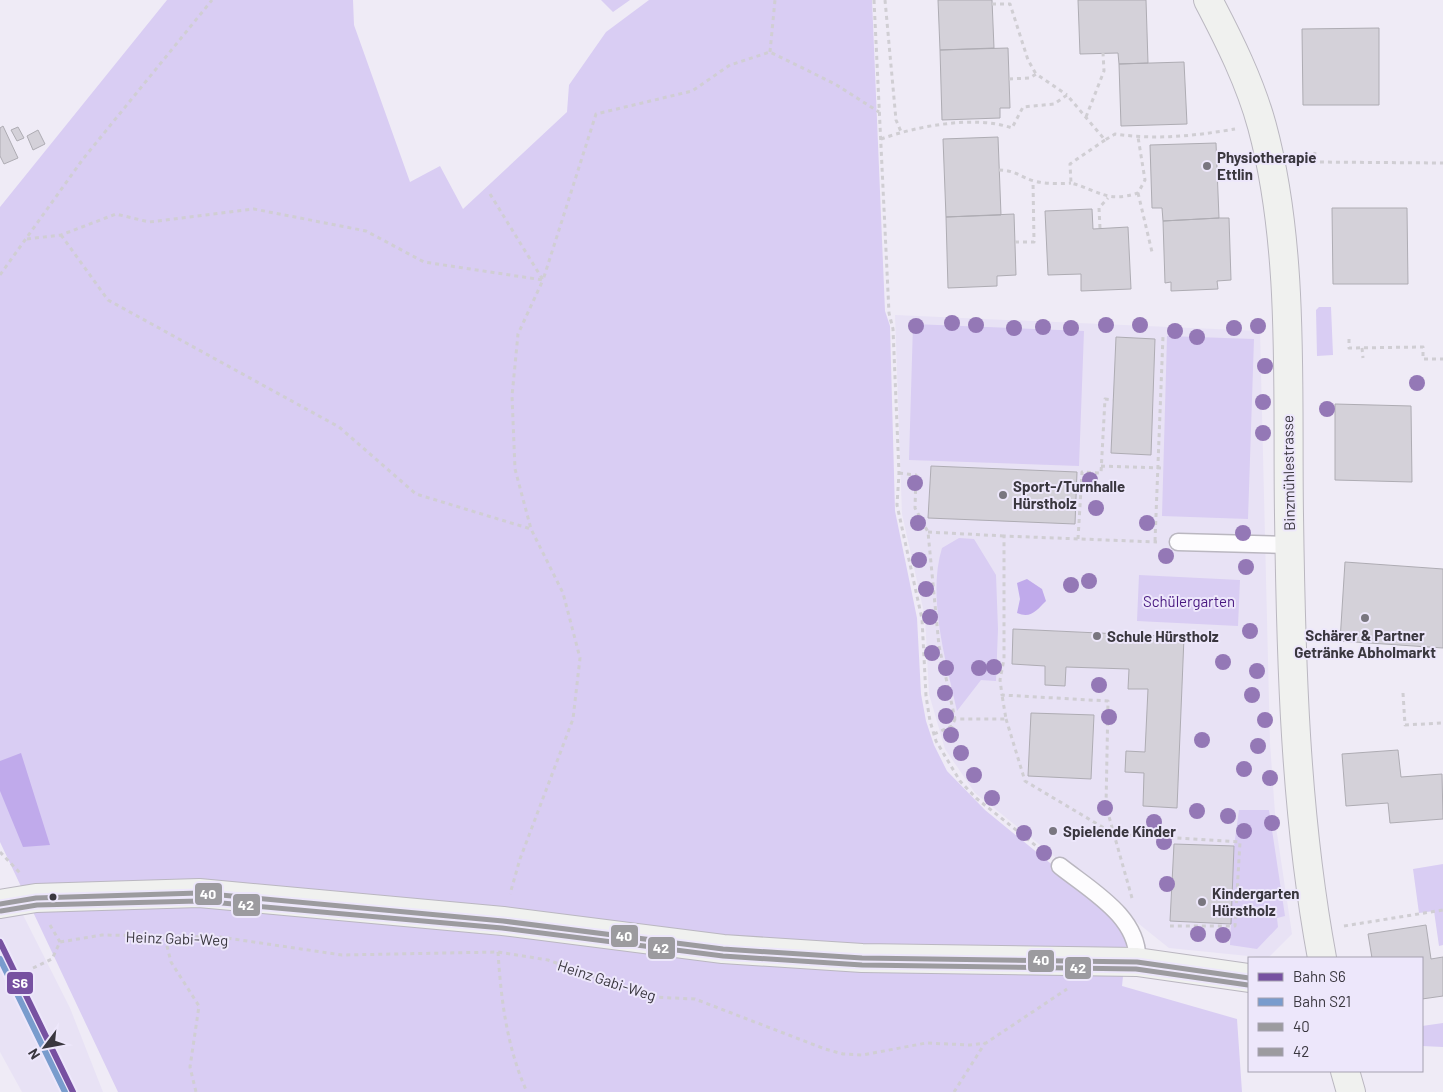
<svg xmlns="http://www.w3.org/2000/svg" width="1443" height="1092" font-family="Barlow,sans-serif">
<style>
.built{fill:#e8e2f5}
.green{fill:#d9cdf3}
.water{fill:#c0aaeb}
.building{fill:#d4d1d9;stroke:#aeacb3}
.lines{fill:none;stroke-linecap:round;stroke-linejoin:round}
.lane-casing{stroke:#bab7c0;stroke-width:19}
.secondary-casing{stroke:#bab7c0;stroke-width:30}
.path{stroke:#d0ced3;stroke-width:3;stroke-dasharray:4 4;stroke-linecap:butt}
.lane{stroke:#fdfcfe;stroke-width:16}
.secondary{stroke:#f0f1ef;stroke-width:28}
.bus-1-casing{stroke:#ede7fb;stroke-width:9}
.bus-2-casing{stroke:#ede7fb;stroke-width:9}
.bus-1{stroke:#9c9b9f;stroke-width:5}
.bus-2{stroke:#9c9b9f;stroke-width:5}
.rail-1-casing{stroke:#ede7fb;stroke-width:10}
.rail-2-casing{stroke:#ede7fb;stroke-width:10}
.rail-1{stroke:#7751a1;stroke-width:6}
.rail-2{stroke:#799ccd;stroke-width:6}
.tree{fill:#9478b6}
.poi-dot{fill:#79767f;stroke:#ede7fb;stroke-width:2}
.bus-dot{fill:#3a373f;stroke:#ede7fb;stroke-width:2}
.labels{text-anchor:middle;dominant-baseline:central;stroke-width:4;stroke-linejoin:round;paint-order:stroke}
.poi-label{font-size:15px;font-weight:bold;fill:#3a373f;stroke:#ede7fb;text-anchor:start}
.street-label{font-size:15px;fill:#3a373f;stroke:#ede7fb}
.park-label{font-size:15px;fill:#491981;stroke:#ede7fb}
.line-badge{stroke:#ede7fb;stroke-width:2}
.badge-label{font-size:14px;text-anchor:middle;font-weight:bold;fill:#fff}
</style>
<rect width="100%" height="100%" fill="#efebf6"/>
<path class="built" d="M 895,315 L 1260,331 L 1270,743 L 1276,827 L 1292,934 L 1268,958 L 1169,948 L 975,793 L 945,749 L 929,694 L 925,617 L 902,514 Z
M 22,913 L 70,1008 L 103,1092 L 22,1092 L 0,1052 L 0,915 Z"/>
<path class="green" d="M 167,0 L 353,0 L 354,25 L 410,182 L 440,166 L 463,209 L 567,112 L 569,85 L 606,32 L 649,0 L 872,0 L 885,311 L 890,326 L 895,511 L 917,618 L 921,694 L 926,721 L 934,745 L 947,771 L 985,810 L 1115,916 L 1127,937 L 1122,986 L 1237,1019 L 1242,1092 L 118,1092 L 0,842 L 0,207 Z
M 601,0 L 630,0 L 613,12 Z
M 1319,307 L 1331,307 L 1333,355 L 1317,356 L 1316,310 Z
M 913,324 L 1084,331 L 1079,466 L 909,460 Z
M 1167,336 L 1254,339 L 1248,519 L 1162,516 Z
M 959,538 L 974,539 L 996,575 L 998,629 L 996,681 L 981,680 L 957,711 C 946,661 927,597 942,548 Z
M 1139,575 L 1240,580 L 1238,626 L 1137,621 Z
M 1239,810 L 1269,810 L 1285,916 L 1277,918 L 1278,927 L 1257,949 L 1230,945 L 1234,846 Z
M 1443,864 L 1443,945 L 1439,946 L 1434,911 L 1419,913 L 1413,869 Z
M 1443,1023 L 1443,1047 L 1422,1046 L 1422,1026 Z"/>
<path class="water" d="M 1027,579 L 1042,589 L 1046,601 C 1037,610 1031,619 1017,613 L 1020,599 L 1017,583 Z
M 21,753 L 50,845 L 23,847 L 0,791 L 0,761 Z"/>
<path class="building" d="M 938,0 L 992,0 L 994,48 L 940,50 Z
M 1078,0 L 1146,0 L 1148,63 L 1119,64 L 1118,53 L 1080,54 Z
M 1379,28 L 1379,105 L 1303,105 L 1302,29 Z
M 1008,48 L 1010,108 L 1000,108 L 1000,118 L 942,120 L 940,50 Z
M 1184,62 L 1187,124 L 1121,126 L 1119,64 Z
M 3,126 L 18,158 L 4,164 L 0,156 L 0,128 Z
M 18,127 L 24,138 L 17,141 L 11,130 Z
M 38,130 L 45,144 L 33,150 L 27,136 Z
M 998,137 L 1001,215 L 946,217 L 943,139 Z
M 1216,143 L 1219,218 L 1163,221 L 1162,208 L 1152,208 L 1150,145 Z
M 1332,208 L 1407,208 L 1408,284 L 1333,284 Z
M 1092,209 L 1093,229 L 1128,227 L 1131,289 L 1081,291 L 1081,274 L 1048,275 L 1045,211 Z
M 1014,214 L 1016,275 L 997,276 L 997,286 L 948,288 L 946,217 Z
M 1219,218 L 1229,218 L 1231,280 L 1217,281 L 1218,289 L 1171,291 L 1171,282 L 1165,283 L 1163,221 Z
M 1116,337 L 1155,339 L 1151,455 L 1111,453 Z
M 1335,404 L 1411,406 L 1412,482 L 1335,480 Z
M 931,466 L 1077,472 L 1075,524 L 928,518 Z
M 1345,562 L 1443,569 L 1443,648 L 1340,641 Z
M 1013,629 L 1184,637 L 1177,808 L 1143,806 L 1144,773 L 1125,772 L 1126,751 L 1145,752 L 1148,689 L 1128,689 L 1129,669 L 1066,667 L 1065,686 L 1045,685 L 1045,666 L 1012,664 Z
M 1031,713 L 1094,715 L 1091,779 L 1028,776 Z
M 1398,750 L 1401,777 L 1442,774 L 1443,819 L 1390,823 L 1388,803 L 1346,806 L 1342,754 Z
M 1174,844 L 1234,846 L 1231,924 L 1170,921 Z
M 1426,925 L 1431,959 L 1443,957 L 1443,996 L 1422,999 L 1422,958 L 1372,958 L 1368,934 Z"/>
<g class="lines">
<g class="lane-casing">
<path id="lane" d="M 1178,542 L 1289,545
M 1060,866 C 1090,890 1141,918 1137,962"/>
</g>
<g class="secondary-casing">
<path id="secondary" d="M 1208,0 C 1229,40 1250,82 1262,126 C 1295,248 1287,389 1289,515 C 1291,663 1295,812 1322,958
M 0,904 L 36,898 L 199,893 L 503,921 L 723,949 L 862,958 L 1137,962 L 1249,978
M 1345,1071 L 1351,1092"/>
</g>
<path class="path" d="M 874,0 L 889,313 L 893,329 L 899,473 L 897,505 L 922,619 L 926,696 L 930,721 L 936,741 L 960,781 L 976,798 L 1045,853
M 885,0 L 896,120 L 902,134
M 992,4 L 1010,4 L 1028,60 L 1036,74
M 770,52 L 775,0
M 1009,79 L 1030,78 L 1036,74 L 1067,95
M 1086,117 L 1104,71 L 1103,53
M 881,139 C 917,126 975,115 1012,128 L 1023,107 L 1054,104 L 1067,95 L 1105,140 L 1115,134 C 1156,140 1194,136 1235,129
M 1105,140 L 1070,164 L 1071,183 C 1100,191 1107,203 1138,193 L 1145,180 L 1138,137
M 1315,152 L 1314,162 L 1443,163
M 999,170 C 1015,170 1020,177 1034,181 C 1046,184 1059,184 1071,183
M 1138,193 L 1152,252
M 490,194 L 543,280 L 518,334 L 512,396 L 515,469 L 531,529 L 563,593 L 580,658 L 573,719 L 520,859 L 510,894
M 1100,228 L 1099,208 L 1108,198
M 61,235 L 108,300 L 339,427 L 416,494 L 531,529
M 27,239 L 61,235 L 116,214 L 149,222 L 254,209 L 366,231 L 424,262 L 543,280 L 596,114 L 692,91 L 730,65 L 770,52 L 835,84 L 879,112
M 1015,242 L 1034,242 L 1033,181
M 0,275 L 83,159 L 212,0
M 1349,339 L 1349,348 L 1423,347 L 1423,359 L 1443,359
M 1362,348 L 1363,358
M 1101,466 L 1163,468
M 899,473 L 916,475 L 915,508 L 928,532 L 939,646 L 955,719 L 1006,719 L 1002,695
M 928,532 L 1004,536
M 1078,539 L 1082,472 L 1101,473 L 1105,399 L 1113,400
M 1155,541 L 1163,336
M 1403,693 L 1405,725 L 1443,723
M 1006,719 L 1025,781 L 1114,834 L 1240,842 L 1235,926 L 1170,926
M 934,734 L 952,726 L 955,719
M 0,852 L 20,873
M 1132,898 L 1106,806 L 1108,701 L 1002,695 L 1000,680 L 1004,659 L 1004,536 L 1157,542
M 50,925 L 60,942
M 1344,926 L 1443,910
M 165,938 L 171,962 L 199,1006 L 190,1067 L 196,1092
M 498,952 C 501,1000 507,1048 527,1092
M 33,968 L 52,959 L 60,942 L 102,935 L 220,937 L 342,955 L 498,952 L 548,960 L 652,997 L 695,999 L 825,1049 L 843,1054 L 863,1055 L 926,1043 L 970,1045 L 986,1043 L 1067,989
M 954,1092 L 985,1043"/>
<use href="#lane" class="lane"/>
<use href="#secondary" class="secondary"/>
<g class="bus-1-casing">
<path id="bus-1" d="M 0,904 L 36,898 L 199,893 L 503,921 L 723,949 L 862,958 L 1137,962 L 1249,978"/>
</g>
<g class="bus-2-casing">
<path id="bus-2" d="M 1,911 L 37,905 L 199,901 L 502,928 L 723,956 L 862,965 L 1136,969 L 1248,985"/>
</g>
<use href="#bus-1" class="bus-1"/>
<use href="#bus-2" class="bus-2"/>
<g class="rail-1-casing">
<path id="rail-1" d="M 0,942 L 73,1092"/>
</g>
<g class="rail-2-casing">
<path id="rail-2" d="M 0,959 L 65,1092"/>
</g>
<use href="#rail-1" class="rail-1"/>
<use href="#rail-2" class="rail-2"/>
</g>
<g class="tree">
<circle cx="952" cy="323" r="8"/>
<circle cx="976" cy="325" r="8"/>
<circle cx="1106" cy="325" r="8"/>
<circle cx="1140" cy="325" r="8"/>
<circle cx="916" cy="326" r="8"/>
<circle cx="1258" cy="326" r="8"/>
<circle cx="1043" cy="327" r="8"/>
<circle cx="1014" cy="328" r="8"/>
<circle cx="1071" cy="328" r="8"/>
<circle cx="1234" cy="328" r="8"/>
<circle cx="1175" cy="331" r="8"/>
<circle cx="1197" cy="337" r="8"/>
<circle cx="1265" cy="366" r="8"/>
<circle cx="1417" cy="383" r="8"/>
<circle cx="1263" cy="402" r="8"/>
<circle cx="1327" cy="409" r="8"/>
<circle cx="1263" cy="433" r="8"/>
<circle cx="1090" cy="480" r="8"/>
<circle cx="915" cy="483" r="8"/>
<circle cx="1096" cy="508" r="8"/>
<circle cx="918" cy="523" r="8"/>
<circle cx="1147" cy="523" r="8"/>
<circle cx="1243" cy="533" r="8"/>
<circle cx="1166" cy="556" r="8"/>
<circle cx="919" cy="560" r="8"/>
<circle cx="1246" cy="567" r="8"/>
<circle cx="1089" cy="581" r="8"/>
<circle cx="1071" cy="585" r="8"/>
<circle cx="926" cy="589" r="8"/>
<circle cx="930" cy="617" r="8"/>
<circle cx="1250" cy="631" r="8"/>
<circle cx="932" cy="653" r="8"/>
<circle cx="1223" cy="662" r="8"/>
<circle cx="994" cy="667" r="8"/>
<circle cx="946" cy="668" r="8"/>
<circle cx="979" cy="668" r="8"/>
<circle cx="1257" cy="671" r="8"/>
<circle cx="1099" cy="685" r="8"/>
<circle cx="945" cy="693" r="8"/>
<circle cx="1252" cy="695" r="8"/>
<circle cx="946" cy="716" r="8"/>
<circle cx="1109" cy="717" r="8"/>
<circle cx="1265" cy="720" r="8"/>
<circle cx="951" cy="735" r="8"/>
<circle cx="1202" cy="740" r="8"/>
<circle cx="1258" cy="746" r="8"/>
<circle cx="961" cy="753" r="8"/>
<circle cx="1244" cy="769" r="8"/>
<circle cx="974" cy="775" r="8"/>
<circle cx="1270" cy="778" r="8"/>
<circle cx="992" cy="798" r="8"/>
<circle cx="1105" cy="808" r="8"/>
<circle cx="1197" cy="811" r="8"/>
<circle cx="1228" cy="816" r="8"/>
<circle cx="1154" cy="822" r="8"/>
<circle cx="1272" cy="823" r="8"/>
<circle cx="1244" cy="831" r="8"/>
<circle cx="1024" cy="833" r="8"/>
<circle cx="1164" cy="842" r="8"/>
<circle cx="1044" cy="853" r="8"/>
<circle cx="1167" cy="884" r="8"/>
<circle cx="1198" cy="934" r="8"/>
<circle cx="1223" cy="935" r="8"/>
</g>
<g class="poi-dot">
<circle cx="1207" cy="166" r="5"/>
<circle cx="1003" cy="495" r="5"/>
<circle cx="1365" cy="618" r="5"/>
<circle cx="1097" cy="636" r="5"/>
<circle cx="1053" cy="831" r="5"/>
<circle cx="1202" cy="902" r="5"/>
</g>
<circle class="bus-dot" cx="53" cy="897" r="4.5"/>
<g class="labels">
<g class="poi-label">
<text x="1217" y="157">Physiotherapie<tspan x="1217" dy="17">Ettlin</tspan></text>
<text x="1013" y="486">Sport-/Turnhalle<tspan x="1013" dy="17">Hürstholz</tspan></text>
<text x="1365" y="635" text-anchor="middle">Schärer &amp; Partner<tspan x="1365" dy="17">Getränke Abholmarkt</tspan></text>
<text x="1107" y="636">Schule Hürstholz</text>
<text x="1063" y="831">Spielende Kinder</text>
<text x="1212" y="893">Kindergarten<tspan x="1212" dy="17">Hürstholz</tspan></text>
</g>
<g class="street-label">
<text transform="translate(1288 473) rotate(-91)">Binzmühlestrasse</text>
<text transform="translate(177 938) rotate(2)">Heinz Gabi-Weg</text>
<text transform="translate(607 980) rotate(18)">Heinz Gabi-Weg</text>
</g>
<g class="park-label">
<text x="1189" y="601">Schülergarten</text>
</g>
</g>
<g class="line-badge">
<rect x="194" y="882" width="29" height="24" rx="5" fill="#9c9b9f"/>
<rect x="232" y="893" width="29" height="24" rx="5" fill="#9c9b9f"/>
<rect x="610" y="924" width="29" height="24" rx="5" fill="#9c9b9f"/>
<rect x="647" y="936" width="29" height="24" rx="5" fill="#9c9b9f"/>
<rect x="1027" y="949" width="28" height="24" rx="5" fill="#9c9b9f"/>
<rect x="1064" y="956" width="28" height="24" rx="5" fill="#9c9b9f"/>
<rect x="6" y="971" width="28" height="24" rx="5" fill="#7751a1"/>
</g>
<g class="badge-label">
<text x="208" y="899">40</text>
<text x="246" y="910">42</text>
<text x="624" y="941">40</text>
<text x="661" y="953">42</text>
<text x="1041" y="965">40</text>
<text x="1078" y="973">42</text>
<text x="20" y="988">S6</text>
</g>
<rect x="1248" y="957" width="175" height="115" fill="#ede7fb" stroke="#a5a1b0"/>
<rect x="1258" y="973" width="25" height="8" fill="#7751a1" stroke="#a5a1b0"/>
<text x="1293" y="982" font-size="15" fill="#3a373f">Bahn S6</text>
<rect x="1258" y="998" width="25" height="8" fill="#799ccd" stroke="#a5a1b0"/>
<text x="1293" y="1007" font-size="15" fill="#3a373f">Bahn S21</text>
<rect x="1258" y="1023" width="25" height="8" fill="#9c9b9f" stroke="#a5a1b0"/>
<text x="1293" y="1032" font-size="15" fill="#3a373f">40</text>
<rect x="1258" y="1048" width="25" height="8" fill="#9c9b9f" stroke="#a5a1b0"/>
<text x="1293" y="1057" font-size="15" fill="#3a373f">42</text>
<g transform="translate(45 1047) rotate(238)" stroke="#ede7fb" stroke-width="4" paint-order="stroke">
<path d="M0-4L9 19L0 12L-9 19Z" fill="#3a373f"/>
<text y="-8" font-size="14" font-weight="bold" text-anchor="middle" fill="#3a373f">N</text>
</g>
</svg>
